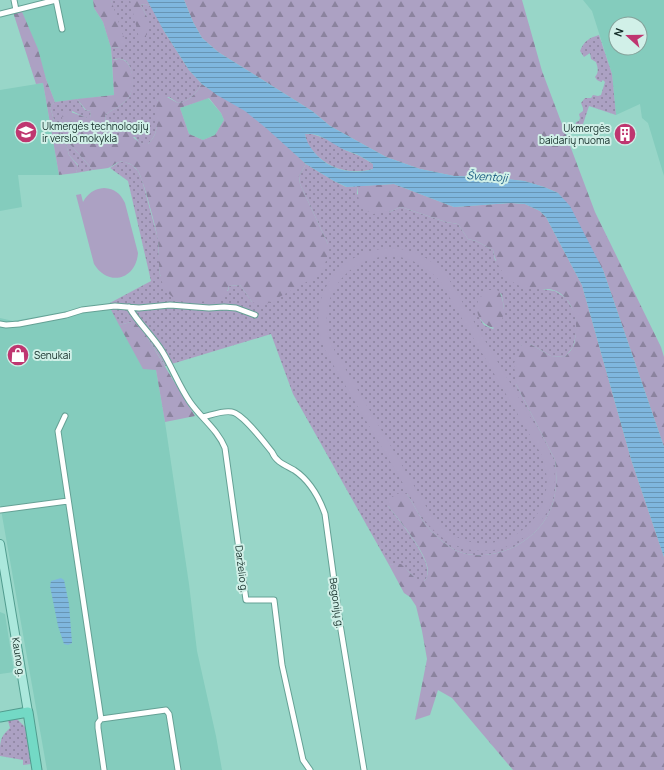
<svg xmlns="http://www.w3.org/2000/svg" width="664" height="770" font-family="Manrope,sans-serif">
<style>
.built{fill:#84ccbd;fill-rule:evenodd}
.grass{fill:url(#grass-dots);fill-rule:evenodd}
.forest{fill:url(#forest-firs);fill-rule:evenodd}
.pitch{fill:#aca1c3;fill-rule:evenodd}
.water{fill:url(#water-rules);fill-rule:evenodd}
.lines{fill:none;stroke-linecap:round;stroke-linejoin:round}
.street-casing{stroke:#65a195;stroke-width:7}
.primary-casing{stroke:#519c8e;stroke-width:10}
.highway-casing{stroke:#519c8e;stroke-width:11}
.street{stroke:#fff;stroke-width:5}
.primary{stroke:#abe8dc;stroke-width:8}
.highway{stroke:#73d9c5;stroke-width:9}
.labels{text-anchor:middle;dominant-baseline:central;stroke-width:4;stroke-linejoin:round;paint-order:stroke}
.poi-label{font-size:10px;fill:#132c27;stroke:#d1f0e8;text-anchor:start}
.street-label{font-size:10px;fill:#132c27;stroke:#d1f0e8}
.water-label{font-size:11px;font-style:italic;fill:#185a80;stroke:#d1f0e8}
</style>
<defs>
<pattern id="grass-dots" width="8" height="8" patternUnits="userSpaceOnUse"><rect width="8" height="8" fill="#aca1c3"/><path d="M2 2h.1M6 6h.1" fill="none" stroke="#8b839e" stroke-width="1.8" stroke-linecap="round"/></pattern>
<pattern id="forest-firs" width="22" height="20" patternUnits="userSpaceOnUse"><rect width="22" height="20" fill="#aca1c3"/><path d="M5 1l3.5 6h-7zM16 11l3.5 6h-7z" fill="#8b839e"/></pattern>
<pattern id="water-rules" width="6" height="5" patternUnits="userSpaceOnUse"><rect width="6" height="5" fill="#7fb7de"/><path d="M0 2.5h6" fill="none" stroke="#6795b4"/></pattern>
</defs>
<rect width="100%" height="100%" fill="#98d6c8"/>
<path class="built" d="M 51,0 L 93,0 L 94,8 L 103,22 L 111,48 L 114,95 L 55,102 L 46,79 L 20,7 Z
M 583,0 L 664,0 L 664,176 L 648,123 L 642,118 L 640,104 L 616,115 L 612,74 L 592,11 ZM 616,24 L 640,24 L 640,48 L 616,48 Z
M 43,83 L 59,175 L 18,175 L 22,207 L 0,211 L 0,90 Z
M 208,98 L 221,113 L 224,120 L 215,135 L 203,140 L 189,134 L 180,108 Z
M 108,304 L 156,370 L 165,422 L 189,584 L 197,651 L 216,736 L 222,770 L 47,770 L 0,504 L 0,318 L 13,321 Z
M 0,612 L 5,614 L 14,672 L 0,674 Z"/>
<path class="grass" d="M 111,0 L 130,0 L 147,17 L 141,5 L 145,4 L 152,7 L 164,31 L 189,70 L 202,84 C 195,94 190,101 178,103 L 169,97 L 157,100 C 158,116 160,133 148,144 C 142,145 138,142 135,137 L 110,138 L 108,136 L 105,115 C 113,109 126,104 130,95 C 134,87 133,63 124,60 C 120,58 116,59 112,60 L 111,48 L 120,47 Z
M 599,35 L 612,74 L 616,115 L 589,106 L 580,133 L 575,126 L 576,122 L 579,121 L 580,118 L 579,114 L 583,111 L 583,108 L 581,103 L 585,98 L 591,98 L 593,95 L 598,96 L 601,95 L 605,82 L 603,80 L 601,82 L 597,80 L 595,77 C 599,72 598,68 596,62 L 591,59 L 590,53 L 584,57 L 580,51 C 584,41 589,38 599,35 Z
M 77,99 L 85,110 L 91,111 L 90,119 L 84,117 L 72,111 L 69,143 L 93,170 L 76,173 L 78,165 L 69,155 L 66,144 L 55,124 L 50,106 L 55,102 Z
M 305,134 L 312,134 L 327,139 L 345,150 L 360,156 L 373,164 L 373,169 C 351,175 327,169 313,151 C 308,145 306,141 305,134 Z
M 119,162 L 125,162 L 132,165 L 138,171 L 142,180 L 158,239 L 160,276 L 228,291 L 229,286 L 240,285 L 252,302 L 328,244 L 300,184 L 299,176 L 306,164 L 334,181 L 346,187 L 357,186 L 357,194 L 389,212 L 401,207 L 446,222 L 458,224 L 468,239 L 476,241 L 493,250 L 495,260 L 542,289 L 555,291 L 566,298 L 575,313 L 577,330 L 573,347 L 565,357 L 551,356 L 530,344 L 522,344 L 516,384 L 555,460 C 557,474 557,489 553,502 C 543,540 494,566 457,551 C 446,546 430,531 423,521 C 417,512 413,503 407,494 L 388,506 C 398,519 433,560 427,576 C 427,578 425,580 424,581 L 417,581 C 410,572 401,562 389,565 L 293,394 L 271,334 L 165,366 L 144,332 L 131,322 L 119,325 L 108,304 L 151,281 L 128,181 L 110,168 ZM 501,293 C 506,310 503,314 493,329 L 484,325 L 480,319 Z
M 17,719 L 25,727 L 31,764 L 23,765 L 23,760 L 0,756 C 0,741 0,737 10,728 L 8,721 Z"/>
<path class="forest" d="M 93,0 L 111,0 L 124,38 L 123,44 L 120,47 L 111,48 L 103,22 L 94,8 Z
M 130,0 L 147,0 L 152,7 L 145,4 L 141,5 L 147,17 L 148,27 L 145,41 L 141,41 L 139,38 Z
M 184,0 L 522,0 L 542,71 L 595,212 L 661,347 L 664,357 L 664,447 L 603,270 L 558,193 L 544,187 L 524,181 L 498,178 L 454,176 L 420,169 L 386,157 L 330,126 L 312,111 L 218,52 L 202,38 L 193,22 Z
M 20,7 L 38,49 L 46,79 L 55,102 L 50,106 L 55,124 L 66,144 L 69,155 L 78,166 L 76,173 L 59,175 L 43,83 L 36,84 L 12,9 Z
M 119,59 C 133,59 136,85 130,95 C 126,104 113,109 105,115 L 108,136 C 114,141 120,134 126,130 C 132,136 139,145 148,144 C 165,128 151,110 159,96 L 165,96 L 178,103 C 190,101 195,94 202,84 C 217,95 233,102 247,112 C 268,128 287,146 306,164 L 299,176 L 300,184 L 328,244 L 327,259 L 319,275 L 263,306 L 252,302 L 240,285 L 229,286 C 226,297 221,304 209,303 C 198,303 185,304 176,299 C 155,288 160,260 158,241 C 157,230 143,179 138,171 C 134,165 126,161 119,162 C 115,163 112,167 108,168 C 104,169 98,169 93,170 L 69,143 L 62,118 L 63,114 L 66,111 C 75,112 81,117 90,118 L 91,111 L 86,110 L 77,99 L 114,95 L 112,60 ZM 209,98 L 221,113 L 224,120 L 215,135 L 203,140 L 189,134 L 180,108 Z
M 394,184 L 454,207 L 511,203 L 525,204 L 540,211 L 546,217 L 582,285 L 631,459 L 664,557 L 664,770 L 513,770 L 452,698 L 438,690 L 430,715 L 415,720 L 427,659 L 422,631 L 416,606 L 410,597 L 404,593 L 389,565 L 394,564 L 401,564 L 417,580 L 424,581 C 425,580 427,578 427,576 C 434,560 398,519 388,506 L 388,500 C 395,494 398,492 407,494 C 413,503 417,512 423,521 C 430,531 446,546 457,551 C 494,566 543,540 553,502 C 557,488 557,474 555,460 L 516,384 L 514,363 L 522,344 L 530,344 L 551,356 L 565,357 C 567,354 571,351 573,347 C 574,345 575,341 575,339 C 579,321 573,299 556,291 C 547,287 535,291 525,288 C 508,283 496,267 493,250 L 476,241 L 468,239 L 458,224 L 446,222 L 401,207 L 389,212 L 373,214 L 363,209 L 359,202 L 357,186 Z
M 489,290 L 497,290 C 506,297 505,320 498,328 C 484,329 473,314 478,301 C 480,296 485,293 489,290 Z
M 131,322 L 135,323 L 144,332 L 195,416 L 165,422 L 156,370 L 143,369 L 119,325 Z"/>
<path class="pitch" d="M 104,188 C 115,189 120,193 125,203 L 138,253 C 136,280 108,287 94,264 L 76,195 L 81,194 L 83,202 C 88,193 94,189 104,188 Z
M 391,248 C 414,249 432,259 447,276 L 545,442 C 589,526 475,595 422,516 L 328,356 C 301,306 333,250 391,248 ZM 393,256 C 412,258 427,267 440,281 L 541,454 C 571,527 475,579 430,513 L 332,346 C 314,301 344,256 393,256 Z"/>
<path class="water" d="M 147,0 L 184,0 L 193,22 L 202,38 L 218,52 L 312,111 L 330,126 L 386,157 L 420,169 L 454,176 L 498,178 L 524,181 L 544,187 L 558,193 L 570,206 L 603,270 L 664,447 L 664,557 L 631,459 L 582,285 L 546,217 L 540,211 L 525,204 L 511,203 L 454,207 L 394,184 L 347,187 L 334,181 L 306,164 L 266,128 L 245,111 L 217,95 L 202,84 L 189,70 L 164,31 ZM 305,134 C 321,132 331,144 345,150 C 350,152 355,153 360,156 C 364,158 369,161 373,164 L 373,169 C 351,176 327,169 313,151 C 309,145 306,141 305,134 Z
M 61,578 L 64,580 L 69,604 L 72,643 L 68,645 L 64,644 L 58,626 L 50,586 L 51,581 Z"/>
<g class="lines">
<g class="street-casing">
<path id="street" d="M 14,0 L 16,10
M 56,0 L 62,29
M 0,14 L 56,0
M 129,307 C 138,323 152,335 162,351 C 172,367 179,386 190,402 C 201,418 218,430 225,448 L 246,600 L 274,600 L 282,665 L 303,760 L 310,770
M 0,324 L 6,325 L 19,324 L 66,315 L 82,310 L 115,306 L 139,308 L 170,305 L 209,308 L 224,307 L 236,308 L 255,315
M 65,416 L 58,431 L 59,438 L 101,719
M 203,417 C 212,415 223,410 232,412 C 243,414 264,442 272,452 C 276,462 285,465 294,470 C 309,480 319,497 325,514 L 340,624 L 364,770
M 0,510 L 68,501
M 104,770 L 98,728 L 98,723 L 101,719 L 166,710 L 169,714 L 178,770"/>
</g>
<g class="primary-casing">
<path id="primary" d="M 0,544 L 28,712"/>
</g>
<g class="highway-casing">
<path id="highway" d="M 0,717 L 28,712 L 37,770"/>
</g>
<use href="#street" class="street"/>
<use href="#primary" class="primary"/>
<use href="#highway" class="highway"/>
</g>
<defs>
<g id="school-disc" transform="scale(1.15)"><circle r="9.5" fill="#bf3670" stroke="#d1f0e8"/><path d="M0-5L7-2L0 1L-7-2ZM-4 1L0 2.5L4 1V4Q0 6-4 4Z" fill="#fff"/></g>
<g id="building-disc" transform="scale(1.15)"><circle r="9.5" fill="#bf3670" stroke="#d1f0e8"/><path d="M-4-6H4V6H1V3H-1V6H-4ZM-2.5-4.3h1.7v1.8h-1.7ZM.8-4.3h1.7v1.8H.8ZM-2.5-1h1.7V.8h-1.7ZM.8-1h1.7V.8H.8Z" fill="#fff"/></g>
<g id="shop-disc" transform="scale(1.15)"><circle r="9.5" fill="#bf3670" stroke="#d1f0e8"/><path d="M-5-2.5h2.3a2.7 3.5 0 0 1 5.4 0H5L5.5 6h-11ZM-1.5-2.5h3a1.5 2.3 0 0 0-3 0Z" fill="#fff"/></g>
</defs>
<g fill-rule="evenodd">
<use href="#school-disc" x="26" y="132"/>
<use href="#building-disc" x="625" y="134"/>
<use href="#shop-disc" x="18" y="355"/>
</g>
<g class="labels">
<g class="poi-label">
<text x="42" y="126">Ukmergės technologijų<tspan x="42" dy="12">ir verslo mokykla</tspan></text>
<text x="610" y="128" text-anchor="end">Ukmergės<tspan x="610" dy="12">baidarių nuoma</tspan></text>
<text x="34" y="355">Senukai</text>
</g>
<g class="street-label">
<text transform="translate(242 569) rotate(83)">Darželio g.</text>
<text transform="translate(337 603) rotate(82)">Begonijų g.</text>
<text transform="translate(19 657) rotate(81)">Kauno g.</text>
</g>
<g class="water-label">
<text transform="translate(487 176) rotate(4)">Šventoji</text>
</g>
</g>
<g transform="translate(628 36) rotate(291)"><circle r="19" fill="#d1f0e8" stroke="#85a29b"/>
<path d="M0-3L7 15L0 10L-7 15Z" fill="#bf3670"/>
<text y="-6" font-size="11" font-weight="bold" text-anchor="middle" fill="#132c27">N</text>
</g>
</svg>
